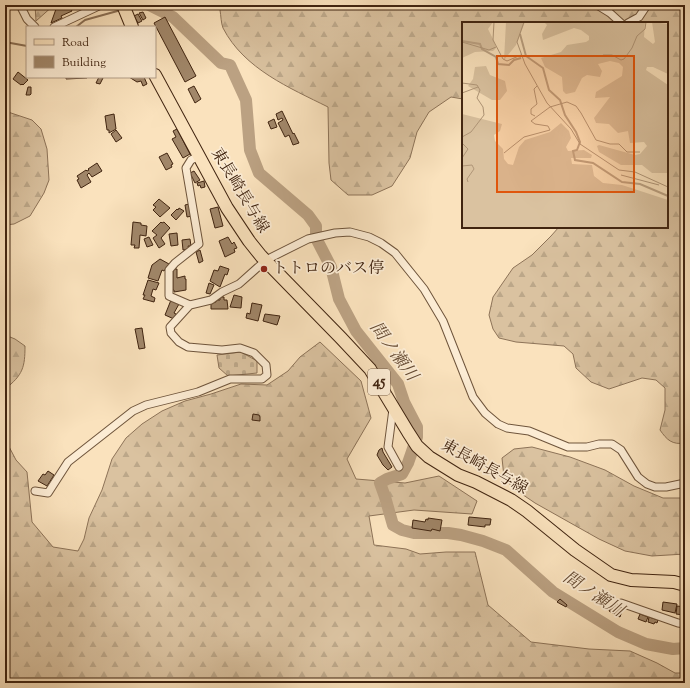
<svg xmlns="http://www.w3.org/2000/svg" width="690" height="688" font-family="'Sorts Mill Goudy','Noto Serif JP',serif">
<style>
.forest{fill:url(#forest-firs);stroke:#8d7358}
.cemetery{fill:url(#cemetery-stones);stroke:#8d7358}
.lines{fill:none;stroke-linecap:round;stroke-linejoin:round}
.stream{stroke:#8a6f54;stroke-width:2}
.river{stroke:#bba182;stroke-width:12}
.building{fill:#a1876a;stroke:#402410}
.minor-casing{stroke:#6e543b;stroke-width:9}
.primary-casing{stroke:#402410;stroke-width:14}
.minor{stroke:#fcecd4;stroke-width:7}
.primary{stroke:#fae2bd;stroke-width:12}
.poi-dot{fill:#8f2418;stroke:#fcecd4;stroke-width:1.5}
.labels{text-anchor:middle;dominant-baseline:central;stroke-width:3.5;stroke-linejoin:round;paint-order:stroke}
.shield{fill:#fcecd4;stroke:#78604b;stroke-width:1}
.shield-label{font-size:15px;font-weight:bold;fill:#402410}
.street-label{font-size:16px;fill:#402410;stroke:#fcecd4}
.poi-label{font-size:16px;fill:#402410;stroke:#fcecd4;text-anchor:start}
.water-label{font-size:17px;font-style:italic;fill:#654a32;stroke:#fcecd4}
.inset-river{fill:none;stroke:#bba182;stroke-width:2}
.inset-road{fill:none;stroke:#b09678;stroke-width:1}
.view{fill:#e0560c;fill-opacity:0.15;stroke:#e0560c;stroke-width:2}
.inset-edge{fill:none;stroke:#402410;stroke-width:2}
</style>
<defs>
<pattern id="forest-firs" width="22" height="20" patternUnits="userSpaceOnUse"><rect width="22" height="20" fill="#dac2a0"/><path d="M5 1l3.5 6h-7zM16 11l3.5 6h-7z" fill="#bca789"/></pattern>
<pattern id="cemetery-stones" width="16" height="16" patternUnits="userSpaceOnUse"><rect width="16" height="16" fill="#dac2a0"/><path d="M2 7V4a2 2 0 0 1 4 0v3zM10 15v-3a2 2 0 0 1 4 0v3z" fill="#bca789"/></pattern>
</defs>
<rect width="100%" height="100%" fill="#fae2bd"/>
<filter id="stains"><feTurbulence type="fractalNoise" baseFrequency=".005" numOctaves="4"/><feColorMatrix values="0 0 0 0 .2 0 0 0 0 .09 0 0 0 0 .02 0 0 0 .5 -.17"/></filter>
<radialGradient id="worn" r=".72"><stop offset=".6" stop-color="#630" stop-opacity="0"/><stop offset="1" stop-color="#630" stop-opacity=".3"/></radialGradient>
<path class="forest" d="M 35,5 L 54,5 L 36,21 Z
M 225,5 L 685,5 L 685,443 C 672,445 667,440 660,430 L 665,410 L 665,388 L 656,380 L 642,378 L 609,389 L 591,382 L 576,368 L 573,354 L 564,346 L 516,342 L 499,338 L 493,329 L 489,315 L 493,297 L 513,268 L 532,255 L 551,236 L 559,227 L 667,227 L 667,23 L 463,23 L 463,99 L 451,97 L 429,112 L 417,132 L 410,158 L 392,186 L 372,195 L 348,195 L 331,180 L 329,163 L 328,107 C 290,88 244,69 223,28 C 221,23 221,16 220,10 Z
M 5,111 L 32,120 L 41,129 L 47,149 L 49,180 L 44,193 L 30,216 L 14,224 L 5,225 Z
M 5,335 L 15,339 L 25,346 C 25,367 23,375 5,389 Z
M 320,342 L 361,381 L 371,418 L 347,459 L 356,479 L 405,483 L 439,476 L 477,501 L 472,514 L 414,510 L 369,516 L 374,545 L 406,549 L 420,554 L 446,552 L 475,552 L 488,605 L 531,642 L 589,649 L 630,651 L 657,663 L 675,673 L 685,673 L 685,683 L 5,683 L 5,439 L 16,460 L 27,472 L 32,522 L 53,547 L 78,551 L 84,539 L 89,518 L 102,490 L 112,459 L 126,438 L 142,424 L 162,411 L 185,401 L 211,394 L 241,384 L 267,385 L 288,371 L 300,357 Z
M 532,447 L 570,457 L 605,470 L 634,486 L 663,498 L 685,498 L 685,554 L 652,556 L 625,551 L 599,539 L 535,503 L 513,488 L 504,477 L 502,458 L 514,449 Z"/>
<path class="cemetery" d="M 241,352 L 257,361 L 257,373 L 228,376 L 219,368 L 217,355 Z"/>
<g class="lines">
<path class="stream" d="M 129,7 L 136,5
M 76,27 L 85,20 L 121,10
M 5,42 L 27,46"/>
<path class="river" d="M 149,5 L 173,17 L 221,63 L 230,65 L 246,100 L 250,150 L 259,173 L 308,215 L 316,226 L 316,238 L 331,267 L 339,299 L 356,331 L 398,384 L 404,402 L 417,427 L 417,437 L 408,463 L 402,474 L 387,479 L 380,483 L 385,497 L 393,525 L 402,530 L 414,533 L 448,533 L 461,535 L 483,541 L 506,550 L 553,592 L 618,632 L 646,644 L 673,649 L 685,648"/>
</g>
<path class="building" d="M 67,5 L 69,5 L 72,11 L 61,16 L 62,18 L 51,23 L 56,9 Z
M 143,12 L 146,18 L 143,20 L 139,13 Z
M 138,14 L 142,21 L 138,23 L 134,16 Z
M 165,17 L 196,76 L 185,82 L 154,23 Z
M 18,72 L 28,80 L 23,85 L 22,84 L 21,85 L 13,79 Z
M 66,77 L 87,77 L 87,78 L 66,79 Z
M 99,77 L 103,78 L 100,84 L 96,83 Z
M 129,77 L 144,77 L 147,84 L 143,86 L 141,81 L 137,82 Z
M 194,86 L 201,99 L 195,103 L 188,89 Z
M 28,87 L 31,87 L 31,94 L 30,95 L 26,95 Z
M 282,111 L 293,134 L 294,133 L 299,143 L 293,145 L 289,135 L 285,137 L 278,123 L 283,120 L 282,118 L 278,120 L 276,114 Z
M 114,114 L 116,129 L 109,133 L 109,130 L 107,130 L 105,116 Z
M 274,119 L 277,127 L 271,129 L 268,122 Z
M 177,129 L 190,154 L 183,158 L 172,139 L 176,137 L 173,131 Z
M 116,130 L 122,138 L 116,142 L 111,134 Z
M 167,153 L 173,164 L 171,165 L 172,167 L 166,170 L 159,157 Z
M 97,163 L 102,171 L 92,177 L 89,173 L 87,175 L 91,182 L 81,188 L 77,180 L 79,179 L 77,176 L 86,170 L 87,171 L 89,170 L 88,169 Z
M 194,171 L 200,180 L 195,183 L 190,173 Z
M 204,181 L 205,187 L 201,188 L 200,185 L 198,186 L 197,183 Z
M 159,199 L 170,208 L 160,217 L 153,210 L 156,207 L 153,205 Z
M 189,204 L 192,216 L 187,217 L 185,205 Z
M 218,207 L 223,226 L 215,228 L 210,209 Z
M 179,208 L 184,211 L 176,220 L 171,215 L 177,209 L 178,210 Z
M 133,222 L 141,223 L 141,225 L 147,226 L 146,236 L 140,235 L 139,248 L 134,248 L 135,245 L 131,245 Z
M 161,222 L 162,223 L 164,222 L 170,228 L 161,238 L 165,244 L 159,248 L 153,238 L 157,235 L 152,231 Z
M 177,233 L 178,245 L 171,246 L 169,234 Z
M 149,237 L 153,245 L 147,247 L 144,239 Z
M 228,237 L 232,244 L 234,242 L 237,248 L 234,249 L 235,252 L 225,257 L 219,241 Z
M 190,239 L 191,246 L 188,246 L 189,249 L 183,250 L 182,240 Z
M 200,250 L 203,261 L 199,263 L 196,252 Z
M 160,259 L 169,264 L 164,271 L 162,270 L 158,281 L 148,278 L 152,265 Z
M 220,266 L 229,269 L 227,275 L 225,274 L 220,287 L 210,281 L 214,270 L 218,271 Z
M 173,269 L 177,269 L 177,278 L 185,276 L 185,279 L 186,279 L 186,290 L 174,292 L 174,290 L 173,290 Z
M 148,280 L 159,283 L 156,290 L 153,289 L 151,296 L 155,298 L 154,302 L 143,299 L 145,295 L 143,295 Z
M 209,283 L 214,285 L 210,294 L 206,293 Z
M 234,295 L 242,297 L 241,308 L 230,307 Z
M 220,297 L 224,297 L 224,300 L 227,300 L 228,309 L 211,309 L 211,302 L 216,302 L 216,300 L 220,300 Z
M 171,300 L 179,304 L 174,313 L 176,314 L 174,319 L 165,315 Z
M 252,303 L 262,305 L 258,321 L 246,318 L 247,313 L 250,314 Z
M 265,314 L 280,316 L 277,325 L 263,321 Z
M 142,328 L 145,348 L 139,349 L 135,329 Z
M 253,414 L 259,415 L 260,417 L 260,421 L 252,420 Z
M 382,448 L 383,452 L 392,467 L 388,470 L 383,465 L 377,455 L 379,450 Z
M 48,471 L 54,475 L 47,486 L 38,481 L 43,474 L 45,475 Z
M 469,517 L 491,519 L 490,525 L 485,525 L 485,527 L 468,525 Z
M 428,518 L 442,520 L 440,531 L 432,529 L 431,531 L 412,528 L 413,520 L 425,522 L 426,519 L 428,520 Z
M 560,599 L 567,605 L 566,607 L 557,602 Z
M 663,602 L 677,604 L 675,613 L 662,610 Z
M 612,605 L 623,608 L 620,617 L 609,611 Z
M 677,606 L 685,607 L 685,619 L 683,619 L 684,615 L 676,614 Z
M 640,614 L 648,617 L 646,622 L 638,619 Z
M 649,617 L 658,620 L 657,623 L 655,622 L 654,624 L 648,622 Z"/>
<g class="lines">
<g class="minor-casing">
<path id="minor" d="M 20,5 L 27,19 L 35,27
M 597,5 L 610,13 L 621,23
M 628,23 L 639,17 L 647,5
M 54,27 L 101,5
M 190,305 L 169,296 L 169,270 L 175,263 L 199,244 L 186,168 L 191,160 L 199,156
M 393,409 L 388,447 L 399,467
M 35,491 L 48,493 L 68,462 L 133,411 L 146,405 L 198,392 L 230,379 L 262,379 L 267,375 L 266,365 L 254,353 L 240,348 L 222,350 L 188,347 L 179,342 L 171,333 L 170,327 L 190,305 L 211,300 L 222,292 L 239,284 L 266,260 L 308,239 L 335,233 L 350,232 L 369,237 L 381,243 L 395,253 L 424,289 L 443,321 L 473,397 L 485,413 L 498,424 L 507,428 L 529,431 L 568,447 L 587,447 L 599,444 L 612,444 L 621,450 L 638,477 L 647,484 L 655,487 L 666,487 L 685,483
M 621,603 L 678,623 L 685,624"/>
</g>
<g class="primary-casing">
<path id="primary" d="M 123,5 L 132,27
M 155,75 L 227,208 L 249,241 L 261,256 L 341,338 L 370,369 L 408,432 L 417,446 L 429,457 L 458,475 L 476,482 L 511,500 L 527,511 L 575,550 L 611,575 L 631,580 L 674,582 L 685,585"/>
</g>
<use href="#minor" class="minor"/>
<use href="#primary" class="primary"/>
</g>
<circle class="poi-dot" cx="264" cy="269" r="4"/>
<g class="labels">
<rect class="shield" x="368" y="369" width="22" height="26" rx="3"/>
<g class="shield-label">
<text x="379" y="382">45</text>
</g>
<g class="street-label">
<text transform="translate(239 191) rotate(59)">東長崎長与線</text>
<text transform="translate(484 468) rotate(29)">東長崎長与線</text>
</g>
<g class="poi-label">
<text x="272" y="269">トトロのバス停</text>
</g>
<g class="water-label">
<text transform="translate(393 352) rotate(54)">間ノ瀬川</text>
<text transform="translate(593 595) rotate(33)">間ノ瀬川</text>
</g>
</g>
<g transform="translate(462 22)">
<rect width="206" height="206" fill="#fae2bd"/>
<path d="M 0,0 L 31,0 L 26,7 L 32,19 L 34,26 L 31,29 L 13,30 L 0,36 ZM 44,0 L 63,0 L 54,23 L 42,38 ZM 82,0 L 183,0 L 182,15 L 191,22 L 193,20 L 190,0 L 206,2 L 206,52 L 191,45 L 185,45 L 184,48 L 206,63 L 206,151 L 190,151 L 180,143 L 159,143 L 137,130 L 135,124 L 137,123 L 173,133 L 178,132 L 185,124 L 182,120 L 168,121 L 166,109 L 156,111 L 147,102 L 134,101 L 132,96 L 148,75 L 133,76 L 134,70 L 160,54 L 161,45 L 157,41 L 148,39 L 136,42 L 140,49 L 138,55 L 125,53 L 120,56 L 113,70 L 104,72 L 101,69 L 100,55 L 83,45 L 79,36 L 99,30 L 105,23 L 124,20 L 127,18 L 127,14 L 119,8 L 112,6 L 81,18 L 80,12 L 85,3 ZM 24,44 L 28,53 L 43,59 L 45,69 L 38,78 L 30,78 L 6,64 L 11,57 L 13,45 ZM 0,92 L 40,102 L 38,109 L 32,113 L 33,119 L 41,127 L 42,137 L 46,142 L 51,143 L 57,125 L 63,118 L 88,110 L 99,101 L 107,109 L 109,116 L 104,125 L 106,129 L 122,128 L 130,133 L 129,136 L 109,136 L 110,142 L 130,143 L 132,154 L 141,161 L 160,163 L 206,178 L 206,206 L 0,206 Z" fill="#dac2a0"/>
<path class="inset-river" d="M 58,12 L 64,34 L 81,46 L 87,68 L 98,78 L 103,93 L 114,110 L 118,120 L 115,128 L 111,129 L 113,138 L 131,141 L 160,160 L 178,162 L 206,174M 0,19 L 18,22 L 20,27 L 34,35 L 36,42 L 47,43 L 52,38 L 59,36"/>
<path class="inset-road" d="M 32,0 L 31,18 L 41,37 L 45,39 L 59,33M 62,0 L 55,20 L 63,42 L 85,81 L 109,107 L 118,122 L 157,148 L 173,150 L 206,165M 0,20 L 27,28 L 34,25M 141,33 L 150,33 L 159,38 L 162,37 L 170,26 L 175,14 L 183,7 L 184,0M 0,61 L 15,63 L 18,68 L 15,76 L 21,85 L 22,93 L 9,110 L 0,115M 0,71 L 16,65M 73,94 L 69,92 L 69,87 L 75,82 L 72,67 L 75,64M 0,121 L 6,127 L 0,136M 42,131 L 62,115 L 88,108 L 86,104 L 73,102 L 69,99 L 88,85 L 105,80 L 114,84 L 119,91 L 134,118 L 148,122 L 157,122 L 165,130 L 178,130M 0,144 L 10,143 L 12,147 L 5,157 L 6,160M 159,153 L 197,163"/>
<path class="view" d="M 35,34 L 172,34 L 172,170 L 35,170 Z"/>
<rect width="206" height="206" class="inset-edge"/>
</g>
<rect width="690" height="688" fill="none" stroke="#fae2bd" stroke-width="20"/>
<rect x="6" y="6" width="678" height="676" fill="none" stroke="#402410" stroke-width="2"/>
<rect x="10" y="10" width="670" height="668" fill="none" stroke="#402410"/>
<rect x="26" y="26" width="130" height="52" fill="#fcecd4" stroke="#b19c86"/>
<rect x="34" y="39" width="20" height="6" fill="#fae2bd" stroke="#b19c86"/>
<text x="62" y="46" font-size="12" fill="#402410">Road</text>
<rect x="34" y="56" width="20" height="12" fill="#a1876a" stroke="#b19c86"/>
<text x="62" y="66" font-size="12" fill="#402410">Building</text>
<rect width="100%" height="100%" filter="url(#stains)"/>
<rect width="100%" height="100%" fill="url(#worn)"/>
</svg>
